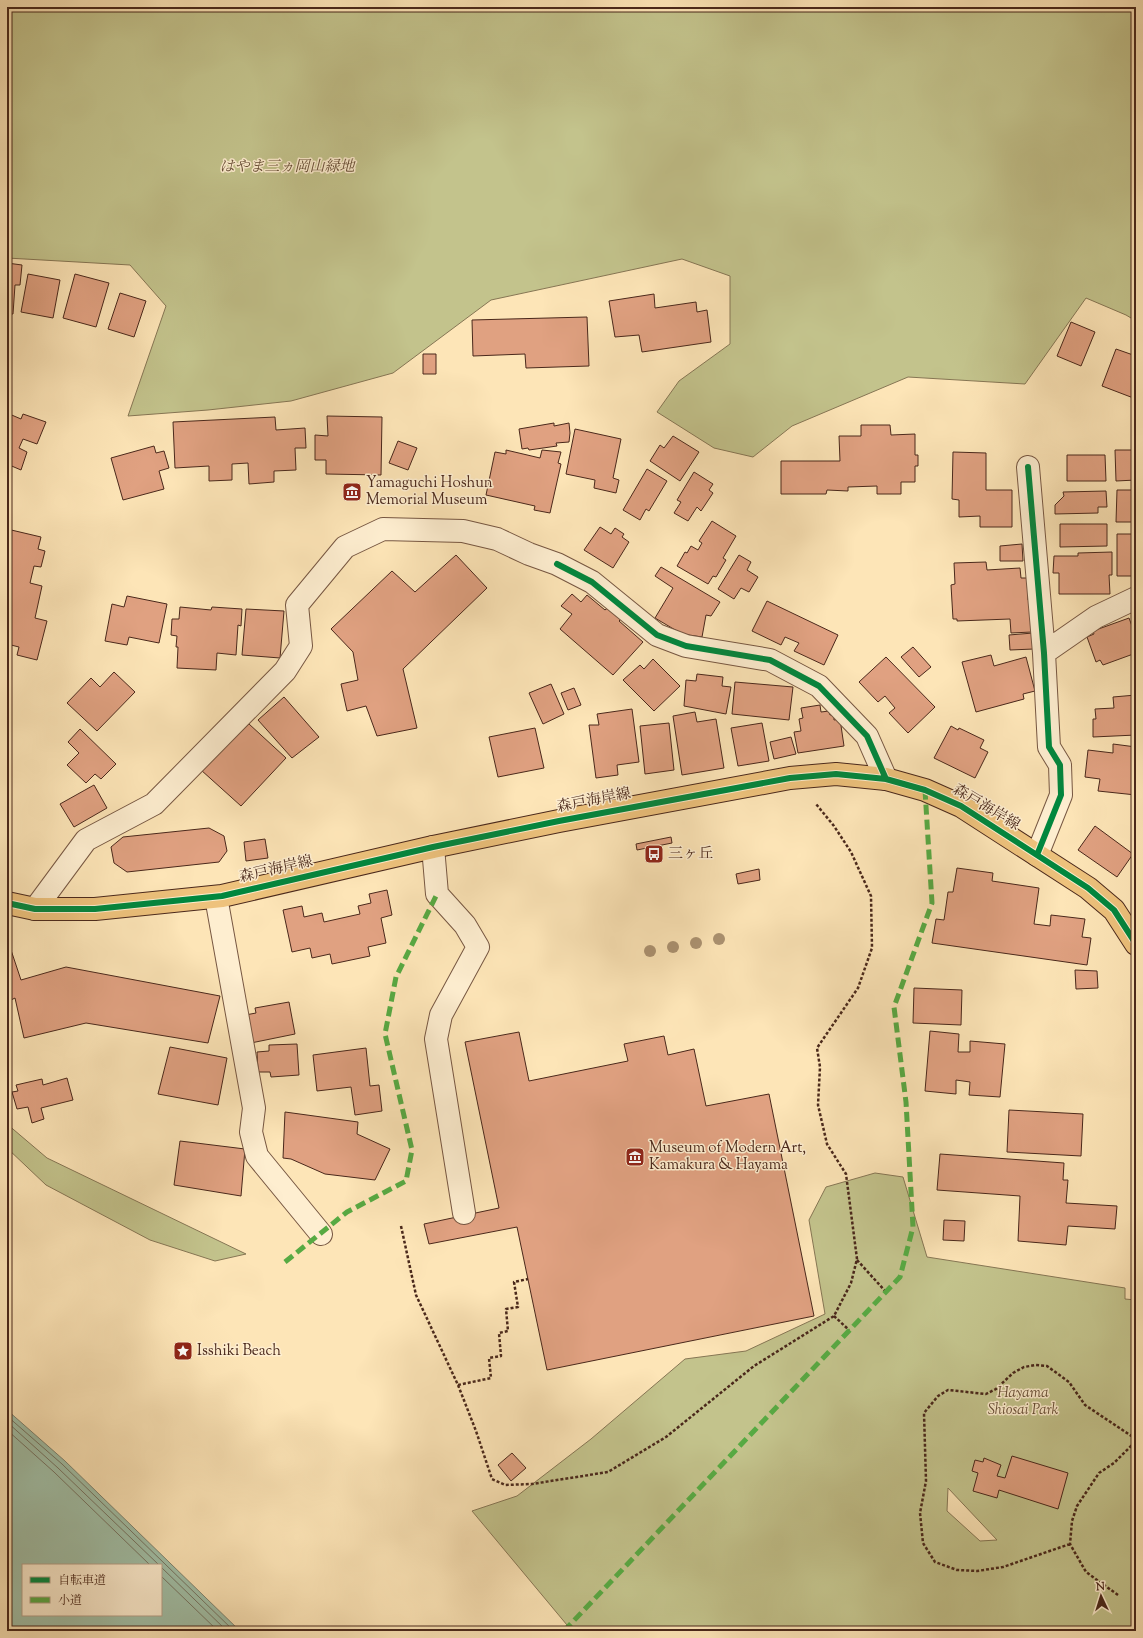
<svg xmlns="http://www.w3.org/2000/svg" width="1143" height="1638" font-family="'Sorts Mill Goudy','Noto Serif JP',serif">
<style>
.green{fill:#c3c38c;stroke:#867654;fill-rule:evenodd}
.water{fill:#a1c0a8;stroke:#7e8370;fill-rule:evenodd}
.lines{fill:none;stroke-linecap:round;stroke-linejoin:round}
.shore{stroke:#767462;stroke-width:1}
.building{fill:#e0a181;stroke:#4a281b}
.minor-casing{stroke:#775742;stroke-width:24}
.major-casing{stroke:#4a281b;stroke-width:24}
.path{stroke:#4a281b;stroke-width:2.5;stroke-dasharray:3 2;stroke-linecap:butt}
.minor{stroke:#feeed0;stroke-width:22}
.major{stroke:#eec27c;stroke-width:22}
.quiet{stroke:#57aa43;stroke-width:5;stroke-dasharray:10 5;stroke-linecap:butt}
.cycleway-casing{stroke:#feeed0;stroke-width:8}
.cycleway{stroke:#00873e;stroke-width:6}
.tree{fill:#ab9271}
.labels{text-anchor:middle;dominant-baseline:central;stroke-width:3;stroke-linejoin:round;paint-order:stroke}
.park-label{font-size:15px;font-style:italic;fill:#684f37;stroke:#feeed0}
.poi-label{font-size:15px;fill:#4a281b;stroke:#feeed0;text-anchor:start}
.street-label{font-size:15px;fill:#4a281b;stroke:#feeed0}
</style>
<rect width="100%" height="100%" fill="#fde5b7"/>
<filter id="stains"><feTurbulence type="fractalNoise" baseFrequency=".005" numOctaves="4"/><feColorMatrix values="0 0 0 0 .2 0 0 0 0 .09 0 0 0 0 .02 0 0 0 .5 -.17"/></filter>
<radialGradient id="worn" r=".72"><stop offset=".6" stop-color="#630" stop-opacity="0"/><stop offset="1" stop-color="#630" stop-opacity=".3"/></radialGradient>
<path class="green" d="M 7,7 L 1136,7 L 1136,321 L 1126,315 L 1086,298 L 1025,384 L 908,377 L 792,426 L 753,457 L 714,448 L 657,412 L 679,381 L 730,344 L 730,276 L 682,259 L 491,300 L 393,373 L 291,401 L 208,410 L 128,416 L 166,306 L 130,265 L 7,258 Z
M 7,1124 L 47,1158 L 246,1254 L 215,1261 L 150,1240 L 46,1185 L 7,1148 Z
M 875,1173 L 903,1177 L 927,1257 L 1125,1288 L 1125,1299 L 1136,1300 L 1136,1631 L 572,1631 L 472,1511 L 517,1496 L 591,1439 L 685,1359 L 746,1351 L 825,1314 L 809,1220 L 826,1187 ZM 948,1488 L 997,1540 L 980,1541 L 947,1511 Z"/>
<path class="water" d="M 7,1410 L 65,1461 L 240,1631 L 7,1631 ZM 23,1565 L 161,1565 L 161,1615 L 23,1615 Z"/>
<g class="lines">
<path class="shore" d="M 7,1416 L 62,1464 L 234,1631
M 7,1422 L 58,1468 L 159,1565
M 7,1430 L 54,1472 L 150,1565
M 161,1567 L 227,1631
M 161,1576 L 218,1631"/>
</g>
<path class="building" d="M 7,263 L 22,265 L 20,285 L 15,285 L 13,314 L 7,314 Z
M 28,274 L 60,280 L 53,318 L 21,312 Z
M 75,274 L 109,283 L 96,327 L 63,318 Z
M 120,293 L 146,301 L 134,337 L 108,329 Z
M 654,294 L 655,308 L 696,302 L 697,312 L 707,310 L 711,342 L 642,352 L 639,335 L 615,337 L 609,301 Z
M 587,317 L 589,366 L 526,368 L 525,354 L 473,356 L 472,320 Z
M 1071,322 L 1095,332 L 1081,366 L 1057,356 Z
M 1116,349 L 1136,356 L 1136,399 L 1102,386 Z
M 423,354 L 436,354 L 436,374 L 423,374 Z
M 7,413 L 21,419 L 23,414 L 46,422 L 37,444 L 23,439 L 19,448 L 27,452 L 21,470 L 7,464 Z
M 327,416 L 382,417 L 381,475 L 326,474 L 326,460 L 315,460 L 315,435 L 328,436 Z
M 275,417 L 276,430 L 305,428 L 306,448 L 295,448 L 296,470 L 274,471 L 274,482 L 249,484 L 248,463 L 232,464 L 232,480 L 209,481 L 209,466 L 175,468 L 173,422 Z
M 554,423 L 554,426 L 569,423 L 570,433 L 569,442 L 556,443 L 557,446 L 529,450 L 528,448 L 522,449 L 519,429 Z
M 861,425 L 890,425 L 891,435 L 915,434 L 915,455 L 918,455 L 918,466 L 915,466 L 915,482 L 901,482 L 901,494 L 877,494 L 877,486 L 848,487 L 848,491 L 827,490 L 826,494 L 781,494 L 781,461 L 840,461 L 839,436 L 861,436 Z
M 575,429 L 621,439 L 613,478 L 619,480 L 616,493 L 594,488 L 595,480 L 566,474 Z
M 673,436 L 699,452 L 680,481 L 650,461 L 660,445 L 664,448 Z
M 398,441 L 417,448 L 408,470 L 389,463 Z
M 154,446 L 156,453 L 164,451 L 169,468 L 159,471 L 164,489 L 123,500 L 111,458 Z
M 506,450 L 540,458 L 542,450 L 561,452 L 558,463 L 561,464 L 550,513 L 534,510 L 535,506 L 486,495 L 495,452 L 506,454 Z
M 1115,450 L 1136,450 L 1136,480 L 1116,481 Z
M 953,452 L 986,453 L 986,490 L 1012,490 L 1012,527 L 980,527 L 980,516 L 959,517 L 959,500 L 952,499 Z
M 1067,455 L 1105,455 L 1106,481 L 1067,481 Z
M 647,469 L 667,481 L 649,511 L 646,509 L 640,520 L 623,510 Z
M 694,472 L 713,484 L 709,490 L 713,493 L 701,511 L 697,507 L 688,521 L 674,513 L 681,502 L 677,500 Z
M 1117,490 L 1136,490 L 1136,522 L 1116,522 Z
M 1106,491 L 1107,507 L 1098,507 L 1098,513 L 1055,514 L 1055,505 L 1064,496 L 1063,492 Z
M 712,521 L 736,536 L 723,558 L 726,560 L 716,577 L 713,576 L 708,584 L 677,566 L 685,552 L 687,553 L 691,546 L 698,550 L 702,543 L 699,541 Z
M 1060,524 L 1107,524 L 1107,546 L 1060,547 Z
M 600,527 L 611,534 L 615,528 L 624,534 L 622,537 L 629,542 L 613,568 L 584,550 Z
M 7,529 L 41,537 L 38,549 L 45,551 L 41,567 L 34,566 L 30,583 L 42,586 L 35,618 L 47,621 L 37,660 L 17,655 L 19,647 L 7,644 Z
M 1117,534 L 1136,534 L 1136,571 L 1132,571 L 1132,576 L 1117,576 Z
M 1022,544 L 1023,561 L 1000,561 L 1000,546 Z
M 1112,552 L 1112,575 L 1109,575 L 1110,594 L 1059,594 L 1059,573 L 1053,573 L 1054,556 L 1078,556 L 1078,553 Z
M 456,555 L 487,588 L 403,669 L 417,728 L 377,736 L 366,706 L 347,711 L 341,684 L 358,680 L 353,652 L 331,629 L 392,571 L 415,592 Z
M 739,555 L 751,562 L 747,570 L 758,577 L 749,592 L 741,588 L 734,599 L 718,589 Z
M 986,562 L 987,570 L 1020,568 L 1021,578 L 1027,578 L 1028,600 L 1030,600 L 1032,632 L 1011,633 L 1010,619 L 957,621 L 957,619 L 953,619 L 951,585 L 955,584 L 954,563 Z
M 661,567 L 720,602 L 711,616 L 706,615 L 702,637 L 682,634 L 655,618 L 673,588 L 655,576 Z
M 572,594 L 581,602 L 587,595 L 605,610 L 610,606 L 623,617 L 619,621 L 643,642 L 613,675 L 560,629 L 572,614 L 561,606 Z
M 127,596 L 167,604 L 159,643 L 129,637 L 127,645 L 105,641 L 112,604 L 124,607 Z
M 767,601 L 838,635 L 824,665 L 794,651 L 799,643 L 785,637 L 781,645 L 752,631 Z
M 180,607 L 211,610 L 212,607 L 242,609 L 241,626 L 238,625 L 236,655 L 217,653 L 216,670 L 177,668 L 178,647 L 176,647 L 177,636 L 171,635 L 172,619 L 179,619 Z
M 246,609 L 284,611 L 280,658 L 242,655 Z
M 1129,618 L 1136,637 L 1136,653 L 1103,665 L 1100,660 L 1096,662 L 1087,637 L 1094,634 L 1093,631 Z
M 1033,633 L 1034,649 L 1010,650 L 1009,635 Z
M 913,647 L 931,667 L 919,677 L 901,657 Z
M 991,655 L 994,666 L 1026,657 L 1035,691 L 1023,694 L 1024,699 L 976,712 L 962,662 Z
M 886,657 L 935,707 L 908,733 L 889,713 L 895,708 L 885,696 L 878,702 L 859,682 Z
M 653,659 L 680,686 L 654,711 L 623,680 L 640,665 L 644,669 Z
M 114,672 L 135,692 L 97,731 L 67,703 L 91,678 L 100,687 Z
M 697,674 L 723,677 L 722,686 L 731,687 L 726,714 L 684,706 L 686,680 L 696,681 Z
M 735,682 L 793,687 L 789,720 L 732,714 Z
M 551,684 L 564,714 L 543,724 L 529,693 Z
M 574,688 L 581,705 L 568,710 L 561,693 Z
M 1136,695 L 1136,735 L 1093,737 L 1093,719 L 1096,719 L 1095,709 L 1114,708 L 1113,697 Z
M 284,697 L 319,737 L 292,758 L 258,720 Z
M 820,705 L 821,712 L 829,711 L 830,715 L 834,714 L 834,720 L 840,719 L 844,746 L 798,753 L 794,732 L 801,731 L 799,719 L 803,718 L 801,708 Z
M 632,709 L 639,762 L 617,765 L 618,775 L 596,778 L 589,725 L 599,725 L 597,714 Z
M 695,712 L 697,722 L 716,719 L 724,768 L 682,775 L 673,716 Z
M 669,723 L 674,770 L 645,774 L 640,726 Z
M 762,723 L 769,761 L 738,766 L 731,728 Z
M 249,724 L 286,758 L 241,806 L 201,770 Z
M 951,726 L 958,730 L 959,728 L 984,740 L 980,748 L 988,752 L 975,778 L 934,758 Z
M 535,728 L 544,768 L 498,777 L 489,737 Z
M 80,729 L 116,764 L 101,779 L 95,774 L 86,783 L 67,765 L 79,753 L 68,742 Z
M 791,737 L 796,754 L 774,759 L 770,742 Z
M 1113,744 L 1136,747 L 1136,795 L 1098,791 L 1100,779 L 1085,777 L 1088,750 L 1113,753 Z
M 94,785 L 107,808 L 74,827 L 60,804 Z
M 1095,826 L 1133,854 L 1117,877 L 1078,850 Z
M 209,828 L 224,836 L 227,851 L 219,862 L 127,872 L 114,863 L 111,847 L 123,837 Z
M 671,837 L 672,843 L 637,850 L 636,844 Z
M 265,839 L 268,858 L 246,861 L 244,842 Z
M 957,868 L 993,873 L 992,881 L 1039,888 L 1034,924 L 1050,926 L 1051,915 L 1085,919 L 1082,937 L 1091,938 L 1087,965 L 932,943 L 936,919 L 944,920 L 948,892 L 953,892 Z
M 759,869 L 760,880 L 738,884 L 736,874 Z
M 387,890 L 392,915 L 381,918 L 386,943 L 368,947 L 370,956 L 332,964 L 330,954 L 312,958 L 310,948 L 292,952 L 283,910 L 302,906 L 304,917 L 322,913 L 324,922 L 360,914 L 358,906 L 371,903 L 369,894 Z
M 7,938 L 21,980 L 66,967 L 220,996 L 208,1043 L 86,1023 L 24,1038 L 15,998 L 7,1002 Z
M 1075,970 L 1097,971 L 1098,988 L 1076,989 Z
M 914,988 L 962,990 L 961,1025 L 913,1023 Z
M 289,1002 L 295,1034 L 246,1044 L 240,1016 L 256,1013 L 255,1008 Z
M 930,1031 L 959,1034 L 958,1052 L 970,1052 L 970,1041 L 1005,1044 L 1000,1097 L 969,1095 L 970,1082 L 956,1080 L 956,1094 L 925,1091 Z
M 519,1032 L 529,1081 L 628,1061 L 624,1044 L 664,1036 L 668,1055 L 694,1049 L 706,1106 L 769,1094 L 814,1316 L 547,1370 L 517,1227 L 429,1244 L 424,1224 L 499,1208 L 465,1042 Z
M 297,1044 L 299,1075 L 271,1077 L 270,1072 L 258,1072 L 257,1052 L 269,1051 L 269,1045 Z
M 170,1047 L 227,1058 L 218,1105 L 158,1094 Z
M 366,1048 L 370,1086 L 379,1085 L 382,1111 L 355,1115 L 351,1087 L 317,1091 L 313,1055 Z
M 67,1078 L 73,1100 L 41,1108 L 44,1119 L 32,1123 L 28,1107 L 17,1109 L 12,1092 L 18,1091 L 16,1085 L 42,1079 L 43,1085 Z
M 1009,1110 L 1083,1114 L 1081,1156 L 1007,1152 Z
M 285,1112 L 358,1122 L 357,1134 L 390,1149 L 375,1180 L 325,1174 L 291,1159 L 283,1158 Z
M 180,1141 L 245,1149 L 241,1196 L 174,1185 Z
M 940,1154 L 1064,1163 L 1063,1180 L 1068,1180 L 1066,1203 L 1117,1206 L 1115,1229 L 1068,1226 L 1066,1245 L 1018,1241 L 1020,1196 L 937,1190 Z
M 944,1220 L 965,1221 L 964,1241 L 943,1240 Z
M 512,1453 L 526,1468 L 511,1481 L 498,1465 Z
M 1012,1456 L 1068,1473 L 1058,1509 L 999,1490 L 997,1498 L 973,1491 L 978,1473 L 972,1471 L 975,1460 L 983,1462 L 984,1458 L 1001,1465 L 997,1476 L 1005,1478 Z"/>
<g class="lines">
<g class="minor-casing">
<path id="minor" d="M 1028,467 L 1044,653 L 1049,747 L 1060,765 L 1061,795 L 1037,855
M 1044,653 L 1096,617 L 1136,598
M 433,847 L 437,894 L 465,925 L 478,947 L 441,1015 L 436,1039 L 464,1213
M 216,897 L 254,1108 L 251,1132 L 257,1156 L 321,1234
M 35,909 L 86,840 L 154,804 L 285,671 L 301,646 L 297,605 L 345,547 L 383,529 L 463,531 L 497,539 L 529,554 L 557,564 L 592,582 L 657,635 L 686,646 L 770,660 L 819,686 L 867,736 L 886,779"/>
</g>
<g class="major-casing">
<path id="major" d="M 7,903 L 35,909 L 95,909 L 222,896 L 433,847 L 559,821 L 790,778 L 836,774 L 886,779 L 925,790 L 961,806 L 1088,888 L 1114,910 L 1136,944"/>
</g>
<path class="path" d="M 401,1226 L 416,1295 L 458,1385 L 476,1431 L 492,1479 L 505,1485 L 532,1484 L 608,1472 L 666,1437 L 754,1366 L 834,1316 L 851,1283 L 857,1259 L 846,1174 L 827,1144 L 818,1105 L 820,1067 L 817,1048 L 858,988 L 872,948 L 871,896 L 851,852 L 834,826 L 816,804
M 857,1260 L 886,1292
M 834,1316 L 849,1330
M 458,1385 L 491,1378 L 489,1358 L 501,1356 L 499,1333 L 508,1331 L 506,1309 L 518,1307 L 514,1282 L 528,1279
M 1070,1544 L 1003,1567 L 977,1571 L 957,1570 L 935,1562 L 923,1543 L 920,1513 L 926,1481 L 924,1413 L 938,1396 L 948,1390 L 986,1394 L 996,1389 L 1013,1373 L 1024,1367 L 1036,1365 L 1047,1366 L 1069,1382 L 1085,1405 L 1136,1439
M 1118,1595 L 1086,1572 L 1070,1544 L 1072,1521 L 1077,1506 L 1099,1473 L 1114,1463 L 1136,1441"/>
<use href="#minor" class="minor"/>
<use href="#major" class="major"/>
<path class="quiet" d="M 285,1262 L 347,1212 L 406,1181 L 412,1150 L 385,1034 L 396,977 L 437,894
M 564,1631 L 900,1277 L 913,1227 L 906,1102 L 894,1007 L 932,903 L 925,790"/>
<g class="cycleway-casing">
<path id="cycleway" d="M 1028,467 L 1044,653 L 1049,747 L 1060,765 L 1061,795 L 1037,855
M 557,564 L 592,582 L 657,635 L 686,646 L 770,660 L 819,686 L 867,736 L 886,779
M 7,903 L 35,909 L 95,909 L 222,896 L 433,847 L 559,821 L 790,778 L 836,774 L 886,779 L 925,790 L 961,806 L 1088,888 L 1114,910 L 1136,944"/>
</g>
<use href="#cycleway" class="cycleway"/>
</g>
<g class="tree">
<circle cx="719" cy="939" r="6"/>
<circle cx="696" cy="943" r="6"/>
<circle cx="673" cy="947" r="6"/>
<circle cx="650" cy="951" r="6"/>
</g>
<defs>
<g id="museum-square" transform="scale(1)"><rect x="-9" y="-9" width="18" height="18" rx="4" fill="#8f2418" stroke="#feeed0"/><path d="M0-6L6-3V-2H-6V-3ZM-5-1h2V3h-2ZM-1-1h2V3h-2ZM3-1h2V3H3ZM-6 4H6V6H-6Z" fill="#fff"/></g>
<g id="bus-square" transform="scale(1)"><rect x="-9" y="-9" width="18" height="18" rx="4" fill="#8f2418" stroke="#feeed0"/><path d="M-5-6H5V4H4V6H2V4H-2V6H-4V4H-5ZM-3.5-4V0h7V-4ZM-3.5 1.2v1.5H-2V1.2ZM2 1.2v1.5H3.5V1.2Z" fill="#fff"/></g>
<g id="sight-square" transform="scale(1)"><rect x="-9" y="-9" width="18" height="18" rx="4" fill="#8f2418" stroke="#feeed0"/><path d="M0-6L1.8-2.2L6-1.7L2.9 1.2L3.7 5.4L0 3.3L-3.7 5.4L-2.9 1.2L-6-1.7L-1.8-2.2Z" fill="#fff"/></g>
</defs>
<g fill-rule="evenodd">
<use href="#museum-square" x="352" y="492"/>
<use href="#bus-square" x="654" y="854"/>
<use href="#museum-square" x="635" y="1157"/>
<use href="#sight-square" x="183" y="1351"/>
</g>
<g class="labels">
<g class="park-label">
<text x="287" y="167">はやま三ヵ岡山緑地</text>
<text x="1023" y="1393">Hayama<tspan x="1023" dy="17">Shiosai Park</tspan></text>
</g>
<g class="poi-label">
<text x="366" y="483">Yamaguchi Hoshun<tspan x="366" dy="17">Memorial Museum</tspan></text>
<text x="668" y="854">三ヶ丘</text>
<text x="649" y="1148">Museum of Modern Art,<tspan x="649" dy="17">Kamakura &amp; Hayama</tspan></text>
<text x="197" y="1351">Isshiki Beach</text>
</g>
<g class="street-label">
<text transform="translate(594 801) rotate(-11)">森戸海岸線</text>
<text transform="translate(986 808) rotate(31)">森戸海岸線</text>
<text transform="translate(276 870) rotate(-13)">森戸海岸線</text>
</g>
</g>
<rect width="1143" height="1638" fill="none" stroke="#fde5b7" stroke-width="24"/>
<rect x="8" y="8" width="1127" height="1622" fill="none" stroke="#4a281b" stroke-width="2"/>
<rect x="12" y="12" width="1119" height="1614" fill="none" stroke="#4a281b"/>
<rect x="22" y="1564" width="140" height="52" fill="#feeed0" stroke="#b69f88"/>
<rect x="30" y="1577" width="20" height="6" fill="#00873e" stroke="#b69f88"/>
<text x="58" y="1584" font-size="12" fill="#4a281b">自転車道</text>
<rect x="30" y="1597" width="20" height="6" fill="#57aa43" stroke="#b69f88"/>
<text x="58" y="1604" font-size="12" fill="#4a281b">小道</text>
<g transform="translate(1101 1596) rotate(356)" stroke="#feeed0" stroke-width="3" paint-order="stroke">
<path d="M0-3L7 15L0 10L-7 15Z" fill="#4a281b"/>
<text y="-6" font-size="11" font-weight="bold" text-anchor="middle" fill="#4a281b">N</text>
</g>
<rect width="100%" height="100%" filter="url(#stains)"/>
<rect width="100%" height="100%" fill="url(#worn)"/>
</svg>
